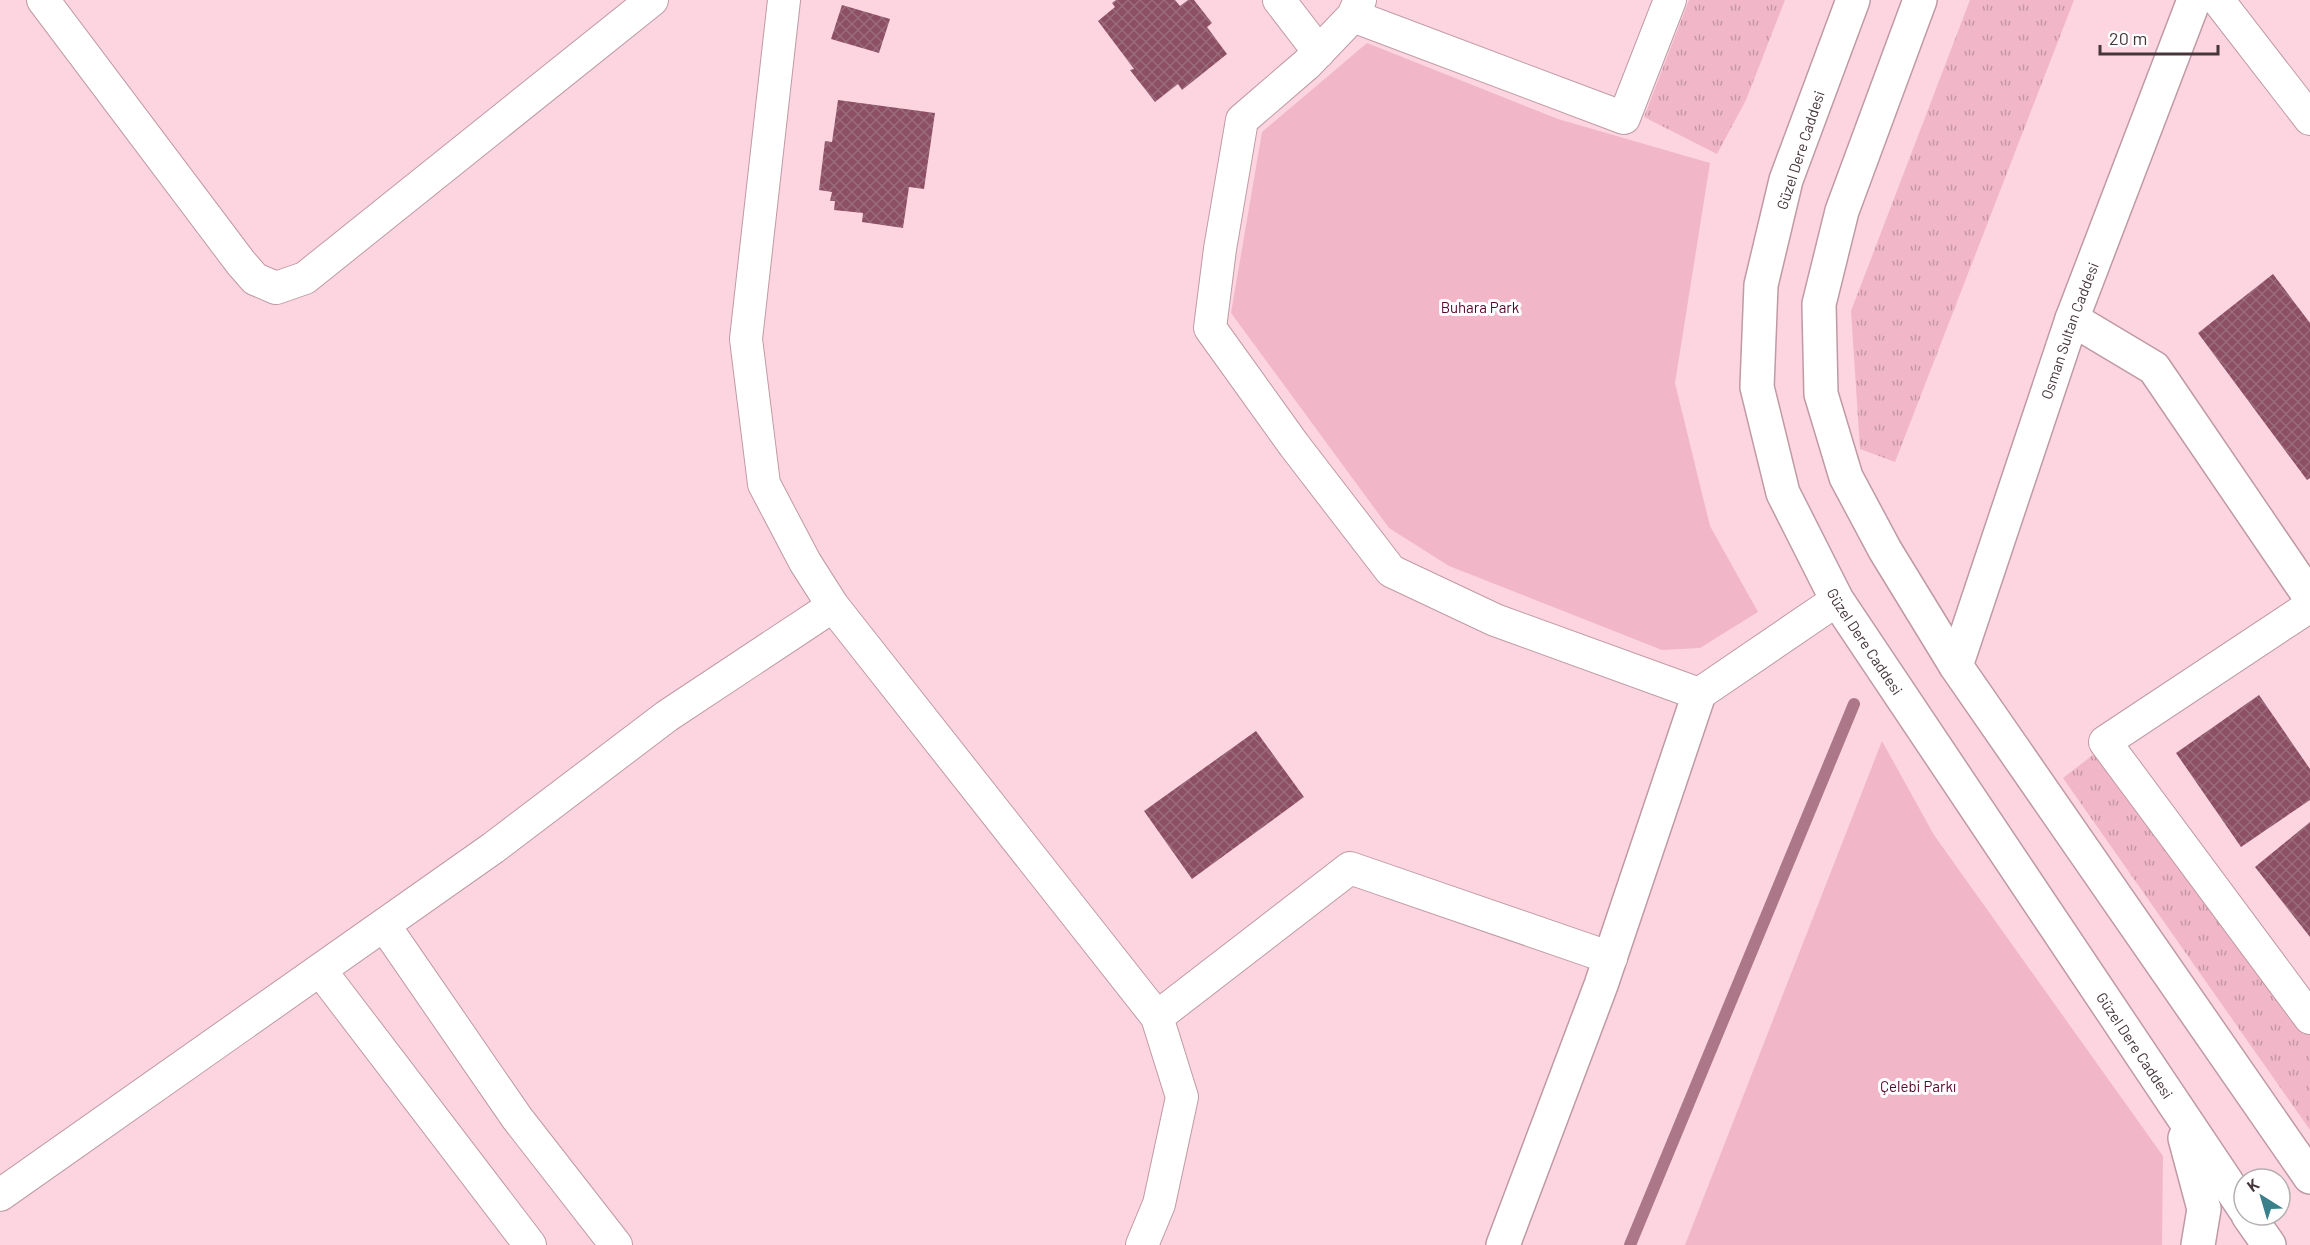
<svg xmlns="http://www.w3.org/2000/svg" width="2310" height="1245" font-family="Barlow,sans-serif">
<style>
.grass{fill:url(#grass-tufts)}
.park{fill:#f1b7c9}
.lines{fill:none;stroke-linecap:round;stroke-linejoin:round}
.stream{stroke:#ac7889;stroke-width:12}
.building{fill:url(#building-cross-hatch)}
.minor-casing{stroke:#bf9aa5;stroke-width:34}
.tertiary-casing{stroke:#bf9aa5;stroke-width:36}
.secondary-casing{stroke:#bf9aa5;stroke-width:36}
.minor{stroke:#fff;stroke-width:32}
.tertiary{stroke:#fff;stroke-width:33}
.secondary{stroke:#fff;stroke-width:33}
.labels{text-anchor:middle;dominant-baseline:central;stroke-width:6;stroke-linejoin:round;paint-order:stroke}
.street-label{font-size:15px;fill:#46363b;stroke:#fff}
.park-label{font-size:15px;fill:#59062f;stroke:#fff}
</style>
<defs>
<pattern id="grass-tufts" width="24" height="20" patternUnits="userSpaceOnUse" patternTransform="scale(1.5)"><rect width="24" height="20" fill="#f1b7c9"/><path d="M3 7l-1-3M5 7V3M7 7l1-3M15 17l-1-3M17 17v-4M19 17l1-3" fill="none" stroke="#c596a4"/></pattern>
<pattern id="building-cross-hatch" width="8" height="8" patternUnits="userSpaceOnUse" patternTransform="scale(1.5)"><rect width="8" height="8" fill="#8c4f64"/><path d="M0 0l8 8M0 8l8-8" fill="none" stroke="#9b6c7c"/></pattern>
</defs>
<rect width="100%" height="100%" fill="#fcd5e1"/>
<path class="grass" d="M 1689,0 L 1785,0 L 1746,100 L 1717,154 L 1644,117 Z
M 1970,0 L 2074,0 L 1895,462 L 1860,449 L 1851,311 Z
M 2098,751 L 2310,1035 L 2310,1130 L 2063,778 Z"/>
<path class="park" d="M 1367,43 L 1558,119 L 1710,163 L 1675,383 L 1710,526 L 1758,612 L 1700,648 L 1662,650 L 1449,566 L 1389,528 L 1231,313 L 1262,132 Z
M 1882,741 L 1934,835 L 2163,1156 L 2162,1245 L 1685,1245 Z"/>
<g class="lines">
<path class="stream" d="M 1630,1245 L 1854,704"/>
</g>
<path class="building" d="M 1116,0 L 1175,0 L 1180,6 L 1188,0 L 1194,0 L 1212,23 L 1207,27 L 1227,54 L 1182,90 L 1178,84 L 1155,102 L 1130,70 L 1134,69 L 1098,21 L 1115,7 L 1112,3 Z
M 842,5 L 890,19 L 879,53 L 831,39 Z
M 838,100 L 935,113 L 924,189 L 909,187 L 903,228 L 862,222 L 863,213 L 834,210 L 835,201 L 830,201 L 832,192 L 819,190 L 825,141 L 832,142 Z
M 2273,274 L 2310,323 L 2310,478 L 2307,480 L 2198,333 Z
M 2259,695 L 2310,769 L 2310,800 L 2241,847 L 2176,753 Z
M 1256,731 L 1304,797 L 1192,879 L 1144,811 Z
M 2310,822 L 2310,937 L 2255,867 Z"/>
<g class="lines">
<g class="minor-casing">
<path id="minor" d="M 43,0 L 241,263 L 255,279 L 276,288 L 305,278 L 652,0
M 784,0 L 746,339 L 764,484 L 805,562 L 833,606 L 1157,1017 L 1182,1097 L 1159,1204 L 1142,1245
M 1279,0 L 1319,52
M 1360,0 L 1353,16 L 1307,64 L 1242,120 L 1220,249 L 1210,328 L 1294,445 L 1391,571 L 1495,620 L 1699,694 L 1837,600
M 2218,0 L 2310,119
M 1353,16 L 1624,118 L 1670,0
M 2310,606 L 2105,742 L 2310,1018
M 384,925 L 517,1118 L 616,1245
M 320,970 L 530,1245
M 1157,1017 L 1350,868 L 1611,958
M 0,1195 L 493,848 L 667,716 L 833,606"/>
</g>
<g class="tertiary-casing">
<g id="tertiary">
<path d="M 2072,319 L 2154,368 L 2310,597"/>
<path id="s1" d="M 1956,666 L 2072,319 L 2194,0"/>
<path d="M 1503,1245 L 1601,985 L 1699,694"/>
</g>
</g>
<g class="secondary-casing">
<g id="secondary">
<path id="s2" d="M 1853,0 L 1786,180 L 1761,285 L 1757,387 L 1783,493 L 1837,600 L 2244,1208"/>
<path d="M 1920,0 L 1842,211 L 1819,304 L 1821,394 L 1846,477 L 1885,550 L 1956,666 L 2310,1177"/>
<path d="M 2185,1138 L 2204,1209 L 2198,1245"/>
<path d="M 2248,1215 L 2269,1245"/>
</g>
</g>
<use href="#minor" class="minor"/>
<use href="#tertiary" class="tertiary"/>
<use href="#secondary" class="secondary"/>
</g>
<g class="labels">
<g class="street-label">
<text transform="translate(1800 150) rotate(-72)">Güzel Dere Caddesi</text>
<text stroke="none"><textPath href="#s1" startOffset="354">Osman Sultan Caddesi</textPath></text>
<text stroke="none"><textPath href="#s2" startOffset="681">Güzel Dere Caddesi</textPath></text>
<text stroke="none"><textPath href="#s2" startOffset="1167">Güzel Dere Caddesi</textPath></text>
</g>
<g class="park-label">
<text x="1480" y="307">Buhara Park</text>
<text x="1918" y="1086">Çelebi Parkı</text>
</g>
</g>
<g transform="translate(2262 1197) rotate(323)"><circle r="28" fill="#ffffff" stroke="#b5afb1" stroke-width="1.5"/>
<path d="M0-4.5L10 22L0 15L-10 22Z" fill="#39808a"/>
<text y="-9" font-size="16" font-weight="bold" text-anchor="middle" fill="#46363b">K</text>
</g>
<path d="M2100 45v9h118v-9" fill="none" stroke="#46363b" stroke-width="3"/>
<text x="2109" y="45" font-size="18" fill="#46363b" stroke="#ffffff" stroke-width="4.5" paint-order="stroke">20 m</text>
</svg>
